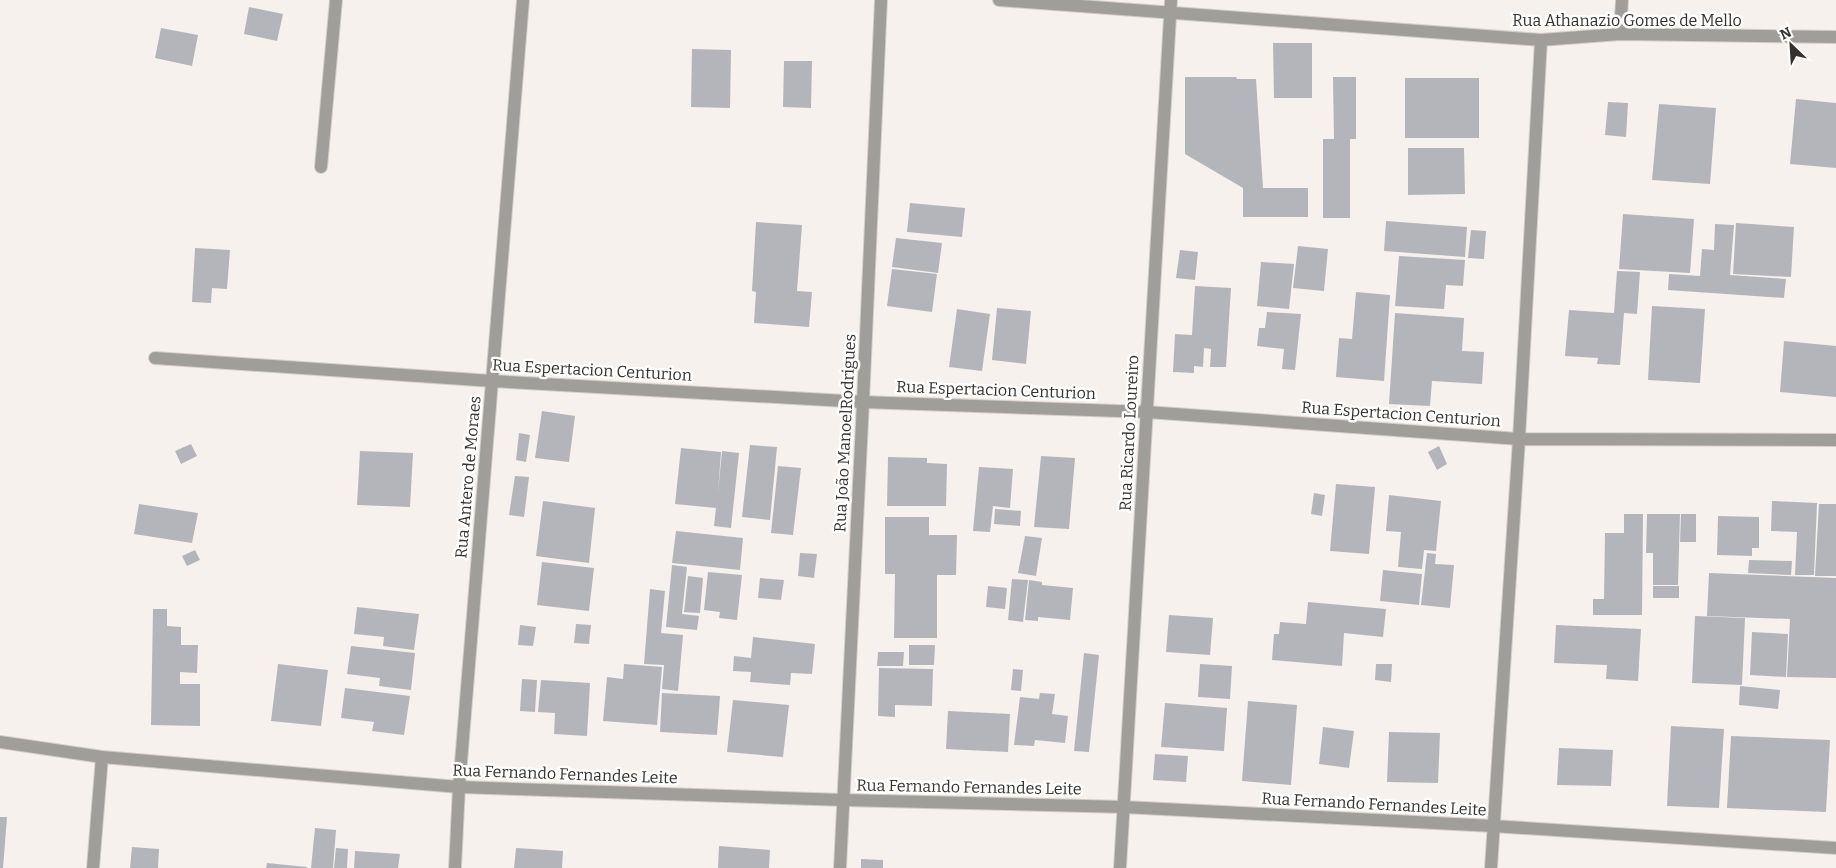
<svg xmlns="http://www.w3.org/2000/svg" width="1836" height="868" font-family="Bitter,serif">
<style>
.building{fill:#b4b5bb}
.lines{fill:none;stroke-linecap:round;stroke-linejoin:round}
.minor-casing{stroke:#d4cfcb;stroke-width:14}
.tertiary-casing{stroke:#d4cfcb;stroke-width:14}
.minor{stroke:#9f9e9b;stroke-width:12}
.tertiary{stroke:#9f9e9b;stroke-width:12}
.labels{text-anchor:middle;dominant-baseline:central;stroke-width:5;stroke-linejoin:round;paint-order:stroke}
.street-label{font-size:16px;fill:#353331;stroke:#fff}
</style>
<rect width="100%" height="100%" fill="#f7f1ed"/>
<path class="building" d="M 249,7 L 283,14 L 277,41 L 244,34 Z
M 161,28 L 198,35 L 192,66 L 155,58 Z
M 1273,43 L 1312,43 L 1312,98 L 1274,98 Z
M 692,49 L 731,50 L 730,108 L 691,107 Z
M 784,61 L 812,61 L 811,108 L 783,107 Z
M 1185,77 L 1236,77 L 1237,79 L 1256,79 L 1263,188 L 1308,188 L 1308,217 L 1243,217 L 1243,188 L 1185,154 Z
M 1333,77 L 1356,77 L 1356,139 L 1350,139 L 1350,218 L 1323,218 L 1323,139 L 1334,139 Z
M 1405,78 L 1479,78 L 1479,138 L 1405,138 Z
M 1796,99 L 1836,103 L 1836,168 L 1790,164 Z
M 1608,102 L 1628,103 L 1626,137 L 1605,135 Z
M 1659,104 L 1716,108 L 1710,184 L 1652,180 Z
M 1408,148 L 1464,148 L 1465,194 L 1408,195 Z
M 910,203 L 965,208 L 962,237 L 907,232 Z
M 1623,214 L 1694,219 L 1690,273 L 1619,269 Z
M 1386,221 L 1467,227 L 1465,257 L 1384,251 Z
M 756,222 L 802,225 L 797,291 L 812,292 L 809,327 L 754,323 L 756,292 L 752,291 Z
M 1736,223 L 1794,227 L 1791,277 L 1733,274 Z
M 1715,224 L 1734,225 L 1730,275 L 1786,279 L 1784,298 L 1668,290 L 1669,274 L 1700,276 L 1702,249 L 1714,250 Z
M 1471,230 L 1486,231 L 1484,259 L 1468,258 Z
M 896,238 L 942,243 L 938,273 L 892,267 Z
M 1298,246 L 1328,249 L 1324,291 L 1293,288 Z
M 195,248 L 230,250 L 227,289 L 212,288 L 211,303 L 192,302 Z
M 1180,250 L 1198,252 L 1195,280 L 1176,278 Z
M 1399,256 L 1465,260 L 1463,286 L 1446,285 L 1444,309 L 1395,306 Z
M 1261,262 L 1294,264 L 1289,309 L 1257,306 Z
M 892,269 L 937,274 L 932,312 L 887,306 Z
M 1617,271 L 1640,272 L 1637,314 L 1624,313 L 1620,365 L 1597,364 L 1598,358 L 1565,356 L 1569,310 L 1614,313 Z
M 1195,286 L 1231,288 L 1226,367 L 1210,367 L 1211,349 L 1204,348 L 1203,367 L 1194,366 L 1194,373 L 1173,372 L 1175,334 L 1192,335 Z
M 1356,292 L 1390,295 L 1384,381 L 1336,377 L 1339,338 L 1352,339 Z
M 1652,306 L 1705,309 L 1700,383 L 1648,380 Z
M 997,308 L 1031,311 L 1026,364 L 992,360 Z
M 957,309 L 990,314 L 982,371 L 949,367 Z
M 1267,312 L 1301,314 L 1295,370 L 1282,369 L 1284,349 L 1257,346 L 1259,328 L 1265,328 Z
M 1395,313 L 1464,318 L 1462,351 L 1484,352 L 1482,384 L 1432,381 L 1430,406 L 1389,404 Z
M 1784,341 L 1836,346 L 1836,397 L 1780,392 Z
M 542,411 L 575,416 L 569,462 L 535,458 Z
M 519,433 L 530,435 L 526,462 L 516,460 Z
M 191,444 L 197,456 L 181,464 L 175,451 Z
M 750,445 L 777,447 L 770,520 L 742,517 Z
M 1439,446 L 1447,464 L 1437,470 L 1428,452 Z
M 681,448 L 721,452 L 718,493 L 722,451 L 739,453 L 731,528 L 714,526 L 716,508 L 675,504 Z
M 360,451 L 413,453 L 410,507 L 357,505 Z
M 1041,456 L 1075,458 L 1069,529 L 1034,527 Z
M 888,457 L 927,458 L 927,463 L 947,464 L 946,506 L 887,506 Z
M 778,466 L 801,468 L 793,535 L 771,533 Z
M 979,467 L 1013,469 L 1010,508 L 993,506 L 990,532 L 973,531 Z
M 515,476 L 529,477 L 524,517 L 509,515 Z
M 1336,484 L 1375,487 L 1369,554 L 1330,551 Z
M 1314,493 L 1325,495 L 1322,516 L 1311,514 Z
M 1389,495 L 1441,501 L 1436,551 L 1424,550 L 1422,569 L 1398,567 L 1401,532 L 1386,531 Z
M 543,501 L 595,508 L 589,563 L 536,556 Z
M 1772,501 L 1817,503 L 1814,575 L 1795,575 L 1797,532 L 1771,531 Z
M 139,504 L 198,513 L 192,543 L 134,534 Z
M 1819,504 L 1836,504 L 1836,576 L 1815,576 Z
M 995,509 L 1021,511 L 1020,526 L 994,524 Z
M 1624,514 L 1643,514 L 1642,615 L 1593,615 L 1593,599 L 1604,599 L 1605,533 L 1624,533 Z
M 1647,514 L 1680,514 L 1678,585 L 1653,585 L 1653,553 L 1646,553 Z
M 1681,514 L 1696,514 L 1696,542 L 1680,542 Z
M 1718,516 L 1759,517 L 1759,548 L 1752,548 L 1752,556 L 1717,555 Z
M 885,517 L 929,517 L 929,535 L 957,535 L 956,575 L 937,575 L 937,638 L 894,638 L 895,574 L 885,574 Z
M 676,531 L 743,538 L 740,570 L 672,563 Z
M 1025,536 L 1042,538 L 1036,576 L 1018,573 Z
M 195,550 L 200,560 L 187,566 L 182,556 Z
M 800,553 L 817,554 L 814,578 L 798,576 Z
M 1427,553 L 1436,554 L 1435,564 L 1454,565 L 1450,608 L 1421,605 Z
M 1749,560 L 1792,561 L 1791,575 L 1748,573 Z
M 542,562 L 594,568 L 589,611 L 537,605 Z
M 672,565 L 687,567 L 682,614 L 699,616 L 697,630 L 666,627 Z
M 1383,570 L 1422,574 L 1419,605 L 1380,601 Z
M 708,572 L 742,575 L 737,620 L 719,618 L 720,612 L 704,610 Z
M 1709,573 L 1836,578 L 1836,678 L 1787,677 L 1790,619 L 1707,616 Z
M 688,576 L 703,578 L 700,613 L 684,612 Z
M 760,578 L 784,580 L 781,600 L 758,598 Z
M 1012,579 L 1028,580 L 1023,622 L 1008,620 Z
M 1029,580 L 1042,582 L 1042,585 L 1073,588 L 1070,620 L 1038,617 L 1038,621 L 1025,620 Z
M 988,586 L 1007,588 L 1005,609 L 986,607 Z
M 1653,586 L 1679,586 L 1679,598 L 1653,598 Z
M 650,589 L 665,591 L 661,633 L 683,635 L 678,691 L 662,689 L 664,665 L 644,664 Z
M 1308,602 L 1386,609 L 1383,637 L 1344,633 L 1342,666 L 1272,660 L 1274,634 L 1279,634 L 1280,622 L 1306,624 Z
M 357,607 L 419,614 L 414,650 L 383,646 L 384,637 L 354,634 Z
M 153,609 L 167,609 L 167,626 L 181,627 L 181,645 L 198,645 L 197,673 L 180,672 L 180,684 L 200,684 L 200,726 L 151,725 Z
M 1169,615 L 1213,618 L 1210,655 L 1166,652 Z
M 1695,616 L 1745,618 L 1742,685 L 1692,683 Z
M 576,624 L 591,625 L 589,644 L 574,643 Z
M 520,625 L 536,627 L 533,646 L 518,645 Z
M 1556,625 L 1641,629 L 1638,681 L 1606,679 L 1607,665 L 1554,663 Z
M 1752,632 L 1788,634 L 1786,677 L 1750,675 Z
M 753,637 L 815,644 L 812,674 L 791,673 L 790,685 L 750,682 L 751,672 L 733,671 L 734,656 L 751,658 Z
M 909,645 L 935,645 L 934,665 L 909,665 Z
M 351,646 L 415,653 L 411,690 L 379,686 L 380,678 L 347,674 Z
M 878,652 L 904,652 L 903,666 L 877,666 Z
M 1084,653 L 1099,655 L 1089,752 L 1074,751 Z
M 278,664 L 328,670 L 321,726 L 271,721 Z
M 624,664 L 662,667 L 657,725 L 603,721 L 607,677 L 623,679 Z
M 1200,664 L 1232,666 L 1230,699 L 1198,697 Z
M 1376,664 L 1392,664 L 1391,682 L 1375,680 Z
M 879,668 L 933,669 L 932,706 L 895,705 L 895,717 L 878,716 Z
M 1013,669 L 1023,670 L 1021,691 L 1011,690 Z
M 522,679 L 537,680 L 535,712 L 520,711 Z
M 541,680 L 590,683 L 587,736 L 554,734 L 555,713 L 538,712 Z
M 1740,686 L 1780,690 L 1778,709 L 1739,705 Z
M 345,688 L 410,696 L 404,735 L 372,731 L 374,722 L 341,718 Z
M 662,693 L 720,696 L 717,735 L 660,732 Z
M 1040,693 L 1055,694 L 1052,714 L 1068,716 L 1065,743 L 1035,740 L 1034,746 L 1014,745 L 1020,697 L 1039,699 Z
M 733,700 L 789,705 L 783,757 L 727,752 Z
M 1248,701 L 1297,705 L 1291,785 L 1242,781 Z
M 1165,703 L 1227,708 L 1224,751 L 1161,747 Z
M 948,711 L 1010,714 L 1008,752 L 946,749 Z
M 1671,726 L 1724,729 L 1719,808 L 1667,806 Z
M 1323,727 L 1354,731 L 1349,768 L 1319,764 Z
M 1389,732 L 1440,733 L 1438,783 L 1387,782 Z
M 1731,736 L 1830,740 L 1826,812 L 1727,808 Z
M 1559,748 L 1613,750 L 1611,786 L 1557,785 Z
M 1155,754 L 1188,756 L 1186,782 L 1153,780 Z
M 0,817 L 7,817 L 3,868 L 0,868 Z
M 315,828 L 336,830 L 333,868 L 311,868 Z
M 719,846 L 770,850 L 769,868 L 718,868 Z
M 132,847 L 159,849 L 158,868 L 130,868 Z
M 336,848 L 348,849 L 347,868 L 334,868 Z
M 516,848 L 563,851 L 562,868 L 514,868 Z
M 355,851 L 400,854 L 398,868 L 354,868 Z
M 861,859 L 883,860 L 883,868 L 861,868 Z
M 267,863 L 307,867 L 307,868 L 266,868 Z"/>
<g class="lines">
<g class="minor-casing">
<path id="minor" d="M 999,0 L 1541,40 L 1620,34 L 1836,37
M 1620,34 L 1622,0
M 321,167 L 336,0
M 155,358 L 492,381 L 863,402 L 1147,412 L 1519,439 L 1836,440
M 93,868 L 102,757
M 455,868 L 459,787 L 523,0
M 840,868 L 863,402 L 881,0
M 1120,868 L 1171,0
M 1491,868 L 1519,439 L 1541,40"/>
</g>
<g class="tertiary-casing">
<path id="tertiary" d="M 0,742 L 102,757 L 459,787 L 843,800 L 1124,807 L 1493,826 L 1836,848"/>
</g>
<use href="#minor" class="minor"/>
<use href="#tertiary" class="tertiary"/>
</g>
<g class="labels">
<g class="street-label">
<text x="1627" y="20">Rua Athanazio Gomes de Mello</text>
<text transform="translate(592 370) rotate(3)">Rua Espertacion Centurion</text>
<text transform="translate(996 390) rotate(2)">Rua Espertacion Centurion</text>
<text transform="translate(1401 414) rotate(4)">Rua Espertacion Centurion</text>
<text transform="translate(845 433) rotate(-87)">Rua João ManoelRodrigues</text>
<text transform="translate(1129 433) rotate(-87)">Rua Ricardo Loureiro</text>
<text transform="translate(468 477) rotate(-85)">Rua Antero de Moraes</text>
<text transform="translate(565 774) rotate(2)">Rua Fernando Fernandes Leite</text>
<text transform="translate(969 787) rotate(1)">Rua Fernando Fernandes Leite</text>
<text transform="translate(1374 804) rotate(3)">Rua Fernando Fernandes Leite</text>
</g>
</g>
<g transform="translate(1791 45) rotate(335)" stroke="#ffffff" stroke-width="4" paint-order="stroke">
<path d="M0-4L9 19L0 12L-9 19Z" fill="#353331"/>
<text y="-8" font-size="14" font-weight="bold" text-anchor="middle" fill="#353331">N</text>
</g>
</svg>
